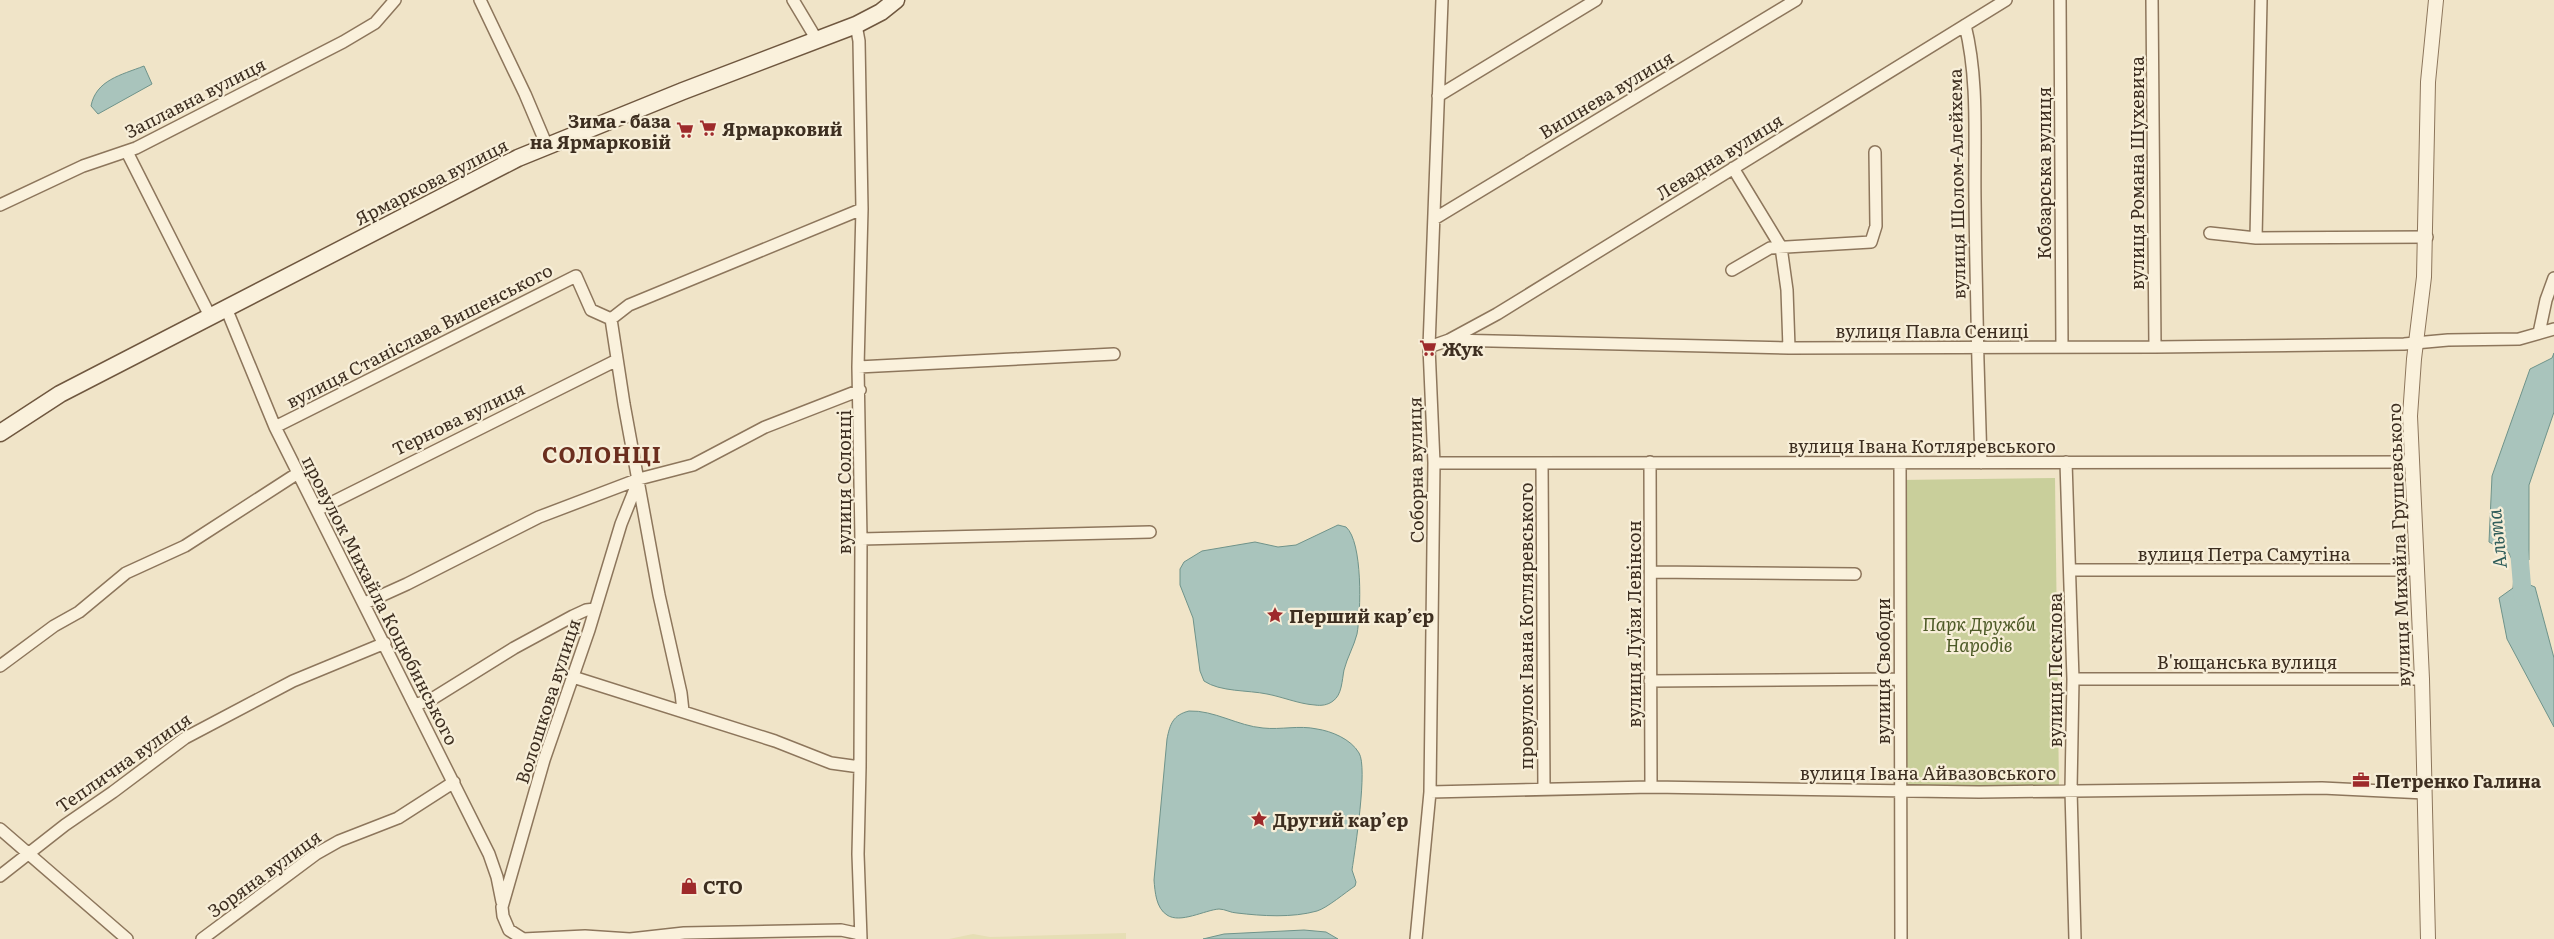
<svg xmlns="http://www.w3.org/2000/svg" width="2554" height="939" font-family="Literata,serif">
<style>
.farmland{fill:#e6deb5}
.green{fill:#c9cf9b}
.water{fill:#a9c4bc;stroke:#6f938a}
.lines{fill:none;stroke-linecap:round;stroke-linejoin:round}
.river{stroke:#a9c4bc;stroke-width:18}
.minor-casing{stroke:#8d765c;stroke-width:14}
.tertiary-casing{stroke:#8d765c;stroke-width:16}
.secondary-casing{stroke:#6f573f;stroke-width:19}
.minor{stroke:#faf1dc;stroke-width:11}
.tertiary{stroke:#faf1dc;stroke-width:14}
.secondary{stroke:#faf1dc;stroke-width:16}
.labels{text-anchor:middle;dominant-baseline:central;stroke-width:4.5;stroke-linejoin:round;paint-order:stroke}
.street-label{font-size:18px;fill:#3d2e20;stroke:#f7eed8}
.poi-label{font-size:18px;font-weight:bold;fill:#3d2e20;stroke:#f7eed8;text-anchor:start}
.park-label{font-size:18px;font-style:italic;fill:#4d5a26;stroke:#f7eed8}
.water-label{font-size:19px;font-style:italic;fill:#2f5d5a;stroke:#f7eed8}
.district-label{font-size:22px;font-weight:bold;letter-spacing:1px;fill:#6b2e1e;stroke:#f7eed8}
</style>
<rect width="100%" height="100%" fill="#f0e4c8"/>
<path class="farmland" d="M 1126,933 L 1126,939 L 949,939 L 973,934 L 990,937 Z"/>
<path class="green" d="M 2055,478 L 2059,788 L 1902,788 L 1899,480 Z"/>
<path class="water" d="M 144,66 L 152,84 L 98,114 L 91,106 C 96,80 121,75 144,66 Z
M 2554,353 L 2554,412 L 2529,485 L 2529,560 L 2513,562 L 2509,553 L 2489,542 L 2492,476 L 2530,369 L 2552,358 Z
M 1338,525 L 1346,527 C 1363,542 1361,612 1357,634 C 1354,646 1347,658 1344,670 C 1342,680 1342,695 1333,701 C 1328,705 1321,706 1315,705 C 1299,704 1283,697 1267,694 C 1248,690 1220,692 1204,681 L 1200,671 L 1193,618 L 1180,585 L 1180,569 L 1184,562 L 1202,551 L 1255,542 L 1278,547 L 1296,545 Z
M 2526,574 L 2530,585 L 2535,587 L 2554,658 L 2554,727 L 2507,639 L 2499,598 L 2513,588 L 2514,575 Z
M 1189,711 C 1214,710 1238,726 1263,728 C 1281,730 1299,725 1317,729 C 1331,731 1351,739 1359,753 C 1368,767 1355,850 1352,870 L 1356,882 L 1355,886 C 1346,892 1327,908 1317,911 C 1292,918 1262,916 1237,913 C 1231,913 1225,909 1219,909 C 1205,910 1180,924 1167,915 C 1156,908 1155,892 1154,880 L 1167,739 C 1170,724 1173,715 1189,711 Z
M 1304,930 L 1326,932 L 1338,939 L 1203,939 L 1224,934 Z"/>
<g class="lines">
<path class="river" d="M 2518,538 L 2523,597"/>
<g class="minor-casing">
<path id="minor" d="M 480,0 L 525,94 L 547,146
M 793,0 L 817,40
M 2060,0 L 2062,347
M 2152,0 L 2155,347
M 856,25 L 859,41 L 862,209 L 858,367 L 861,539 L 860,767 L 858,854 L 861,939
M 1965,25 C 1979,81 1974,142 1975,200 C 1976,287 1978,375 1981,463
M 1438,96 L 1596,0
M 127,152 L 210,316
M 1733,168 L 1781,247 L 1787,290 L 1789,348
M 0,205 L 83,166 L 136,148 L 343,42 L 375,23 L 395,0
M 1434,219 L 1796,0
M 2210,233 L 2256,238 L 2427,237
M 2256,238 L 2261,0
M 1732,270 L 1770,248 L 1871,242 L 1876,226 L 1875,152
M 226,308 L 275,427 L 489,854 L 497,877 L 502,902
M 611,319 L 624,404 L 659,595 L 681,693 L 683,711
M 2539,333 L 2546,300 L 2554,278
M 1449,340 L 1789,348 L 2155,347 L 2404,344 L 2448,340 L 2519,339 L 2554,329
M 1429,347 L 1449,340 L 1497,314 L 2006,0
M 858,367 L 1114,354
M 275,427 L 576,276 L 591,310 L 611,319 L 629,305 L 862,209
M 1650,462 L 1651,787
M 2066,462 L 2073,679 L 2071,790 L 2075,939
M 1434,463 L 2411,462
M 1542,463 L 1544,789
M 1900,463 L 1901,939
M 639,479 L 621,524 L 589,630 L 544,760 L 502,907 L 503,916 L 509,930 L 523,939 L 585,936 L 630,939 L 684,933 L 841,930 L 860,934
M 317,510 L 617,360
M 861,539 L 1150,532
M 2071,570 L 2417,570
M 1651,572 L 1855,574
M 365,603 L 407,584 L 539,517 L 639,479 L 693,465 L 765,427 L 860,390
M 0,666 L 54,626 L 79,612 L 126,573 L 185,546 L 298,473
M 573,677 L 775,741 L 831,763 L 860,767
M 2073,679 L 2422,679
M 1650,681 L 1900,679
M 415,705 L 432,699 L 514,648 L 573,616 L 586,610 L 595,609
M 1430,792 L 1651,787 L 1979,792 L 2322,788 L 2425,793
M 0,829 L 127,939
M 0,876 L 65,825 L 113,792 L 185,738 L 293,681 L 385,643
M 202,939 L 316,854 L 339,841 L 398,818 L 454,782
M 1416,939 L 1430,792 L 1434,463 L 1429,347 L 1442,0"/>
</g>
<g class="tertiary-casing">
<path id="tertiary" d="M 2428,939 L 2422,679 L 2410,416 L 2414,359 L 2424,277 L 2428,82 L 2436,0"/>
</g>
<g class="secondary-casing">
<path id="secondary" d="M 0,433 L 60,394 L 518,158 L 683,91 L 856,25 L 881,12 L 896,0"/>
</g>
<use href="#minor" class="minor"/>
<use href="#tertiary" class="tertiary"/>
<use href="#secondary" class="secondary"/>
</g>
<defs>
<g id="supermarket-bare" transform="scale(1.35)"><path d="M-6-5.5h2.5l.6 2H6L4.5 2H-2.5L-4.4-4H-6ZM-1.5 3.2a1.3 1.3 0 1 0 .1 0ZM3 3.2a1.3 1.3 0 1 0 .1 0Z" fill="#9e2a2b" stroke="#f7eed8" stroke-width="2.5" paint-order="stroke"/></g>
<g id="sight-bare" transform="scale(1.35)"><path d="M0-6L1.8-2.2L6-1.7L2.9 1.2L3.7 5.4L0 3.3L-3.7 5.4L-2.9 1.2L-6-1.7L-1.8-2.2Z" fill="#9e2a2b" stroke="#f7eed8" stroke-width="2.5" paint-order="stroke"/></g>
<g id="office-bare" transform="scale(1.35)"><path d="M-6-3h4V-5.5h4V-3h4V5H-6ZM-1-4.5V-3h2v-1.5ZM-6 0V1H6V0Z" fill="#9e2a2b" stroke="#f7eed8" stroke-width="2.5" paint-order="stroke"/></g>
<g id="shop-bare" transform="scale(1.35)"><path d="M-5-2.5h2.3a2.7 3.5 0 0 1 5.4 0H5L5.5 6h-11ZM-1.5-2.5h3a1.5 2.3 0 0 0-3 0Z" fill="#9e2a2b" stroke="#f7eed8" stroke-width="2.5" paint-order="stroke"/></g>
</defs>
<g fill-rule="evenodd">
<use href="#supermarket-bare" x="708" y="128"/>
<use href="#supermarket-bare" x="685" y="130"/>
<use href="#supermarket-bare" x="1428" y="348"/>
<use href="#sight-bare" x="1275" y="615"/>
<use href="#office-bare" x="2361" y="780"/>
<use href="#sight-bare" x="1259" y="819"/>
<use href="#shop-bare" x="689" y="886"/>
</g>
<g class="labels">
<g class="street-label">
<text transform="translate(1606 94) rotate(-31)">Вишнева вулиця</text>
<text transform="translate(195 97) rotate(-27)">Заплавна вулиця</text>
<text transform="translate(1719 156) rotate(-32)">Левадна вулиця</text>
<text transform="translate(2043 173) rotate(-90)">Кобзарська вулиця</text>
<text transform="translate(2136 173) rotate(-90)">вулиця Романа Шухевича</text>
<text transform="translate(431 181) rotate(-27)">Ярмаркова вулиця</text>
<text transform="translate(1956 184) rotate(-91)">вулиця Шолом-Алейхема</text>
<text x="1932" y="330">вулиця Павла Сениці</text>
<text transform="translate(419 335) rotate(-27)">вулиця Станіслава Вишенського</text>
<text transform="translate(458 418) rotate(-26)">Тернова вулиця</text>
<text x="1922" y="445">вулиця Івана Котляревського</text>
<text transform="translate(1415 470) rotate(-91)">Соборна вулиця</text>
<text transform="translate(843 482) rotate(-90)">вулиця Солонці</text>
<text transform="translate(2398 545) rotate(-92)">вулиця Михайла Грушевського</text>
<text x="2244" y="553">вулиця Петра Самутіна</text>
<text transform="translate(381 600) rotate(63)">провулок Михайла Коцюбинського</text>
<text transform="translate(1633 624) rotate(-90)">вулиця Луїзи Левінсон</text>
<text transform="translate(1525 626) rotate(-90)">провулок Івана Котляревського</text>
<text x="2247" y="661">В'ющанська вулиця</text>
<text transform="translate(2054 670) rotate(-90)">вулиця Пєсклова</text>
<text transform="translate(1882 671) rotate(-90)">вулиця Свободи</text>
<text transform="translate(547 701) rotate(-72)">Волошкова вулиця</text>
<text transform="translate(123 762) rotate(-35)">Теплична вулиця</text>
<text x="1928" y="772">вулиця Івана Айвазовського</text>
<text transform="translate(264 873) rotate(-36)">Зоряна вулиця</text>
</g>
<g class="poi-label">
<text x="671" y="120" text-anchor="end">Зима - база<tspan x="671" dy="21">на Ярмарковій</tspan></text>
<text x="722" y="128">Ярмарковий</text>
<text x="1442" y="348">Жук</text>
<text x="1289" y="615">Перший кар’єр</text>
<text x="2375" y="780">Петренко Галина</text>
<text x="1273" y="819">Другий кар’єр</text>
<text x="703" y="886">СТО</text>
</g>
<g class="park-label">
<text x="1979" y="623">Парк Дружби<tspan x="1979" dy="21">Народів</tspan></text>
</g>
<g class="water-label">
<text transform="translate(2496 539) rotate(-96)">Альта</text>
</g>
<g class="district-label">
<text x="602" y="453">СОЛОНЦІ</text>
</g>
</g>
</svg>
